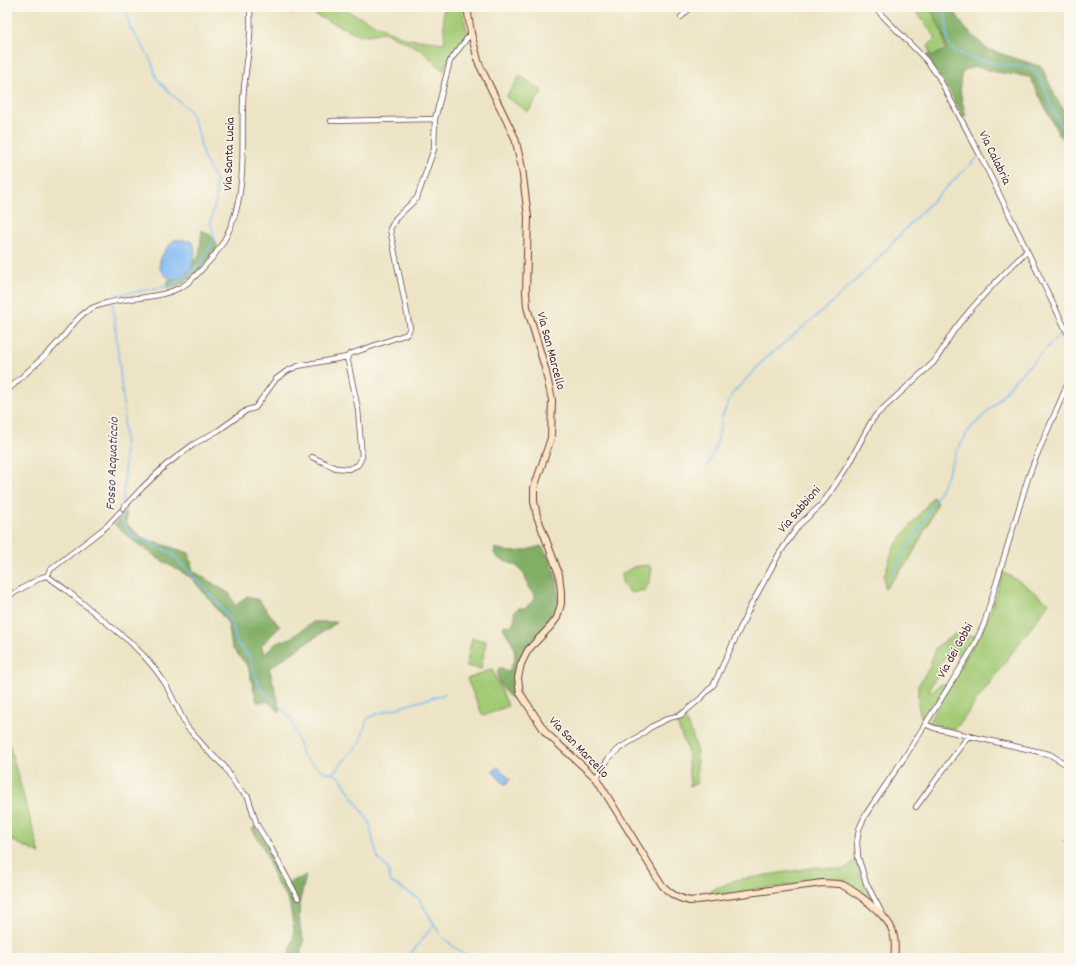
<svg xmlns="http://www.w3.org/2000/svg" width="1076" height="965" font-family="Dekko,sans-serif">
<style>
.green{fill:#a3ca75;stroke:#767450}
.forest{fill:#82ae66;stroke:#666648}
.water{fill:#83bbf3;stroke:#666d8f}
.lines{fill:none;stroke-linecap:round;stroke-linejoin:round}
.stream{stroke:#83bbf3;stroke-width:1.5}
.street-casing{stroke:#623d42;stroke-width:6}
.secondary-casing{stroke:#623d42;stroke-width:8}
.street{stroke:#fff;stroke-width:4.5}
.secondary{stroke:#fde5c5;stroke-width:6}
.labels{text-anchor:middle;dominant-baseline:central;stroke-width:3;stroke-linejoin:round;paint-order:stroke}
.street-label{font-size:13px;fill:#4a1f2b;stroke:#fbf7ec}
.water-label{font-size:14px;font-style:italic;fill:#5b4e67;stroke:#fbf7ec}
</style>
<rect width="100%" height="100%" fill="#fbf7ec"/>
<filter id="ink" filterUnits="userSpaceOnUse"><feTurbulence type="fractalNoise" baseFrequency=".025" numOctaves="2"/><feDisplacementMap in="SourceGraphic" scale="8" xChannelSelector="R" yChannelSelector="G"/><feConvolveMatrix kernelMatrix="1 2 1 2 8 2 1 2 1" color-interpolation-filters="sRGB"/></filter>
<filter id="wash" filterUnits="userSpaceOnUse"><feTurbulence type="fractalNoise" baseFrequency=".012" numOctaves="4" result="noise"/><feDisplacementMap in="SourceGraphic" scale="16" xChannelSelector="R" yChannelSelector="G"/><feGaussianBlur stdDeviation="0.9" result="paint"/><feColorMatrix in="noise" values="0 0 0 0 0 0 0 0 0 0 0 0 0 0 0 0 0 1.4 0 .05"/><feComposite in="paint" operator="in"/></filter>
<g filter="url(#wash)">
<rect width="100%" height="100%" fill="#ece4c5"/>
<path class="green" d="M 254,7 L 297,7 L 294,14 L 268,9 L 254,12 Z
M 299,7 L 349,7 L 347,11 L 407,39 L 445,43 L 443,11 L 454,7 L 461,7 L 468,34 L 448,59 L 444,71 L 420,49 L 384,32 L 361,36 Z
M 913,7 L 930,7 L 943,34 L 946,50 L 932,57 L 928,46 L 936,38 Z
M 520,76 L 543,91 L 528,112 L 506,97 Z
M 933,497 L 937,503 L 928,524 L 909,560 L 885,589 L 884,576 L 894,547 Z
M 648,565 L 652,568 L 650,580 L 645,590 L 631,593 C 624,588 622,584 621,575 L 633,567 Z
M 1003,572 L 1022,583 L 1049,603 L 955,730 L 928,723 L 987,622 Z
M 955,634 L 976,636 L 973,647 L 961,664 L 959,662 L 957,653 C 950,653 942,659 939,666 C 938,669 939,673 937,676 C 934,682 929,685 930,693 L 941,684 L 948,686 L 923,722 L 918,706 L 918,686 L 930,666 L 935,648 Z
M 472,638 L 486,641 L 481,669 L 466,666 Z
M 492,669 L 508,706 L 483,716 L 467,679 Z
M 683,717 L 691,730 L 697,752 L 697,783 L 690,786 L 687,749 L 675,719 Z
M 7,737 L 40,854 L 7,838 Z
M 856,860 L 862,879 L 877,907 L 849,884 L 831,880 L 704,897 L 714,889 L 736,880 L 817,867 L 842,870 Z"/>
<path class="forest" d="M 930,7 L 952,7 L 964,27 L 987,49 L 1042,67 L 1056,98 L 1069,117 L 1069,145 L 1058,133 L 1030,77 L 996,72 L 977,67 L 964,70 C 956,83 962,101 966,115 L 963,118 L 950,92 L 925,56 L 930,53 L 932,57 L 946,50 L 943,34 Z
M 202,230 L 210,235 L 217,244 L 216,250 L 197,273 L 177,287 L 167,288 L 168,281 C 180,274 187,263 199,256 Z
M 126,511 L 127,525 L 142,538 L 189,553 L 193,571 L 230,594 L 235,606 L 247,596 L 259,600 L 280,627 L 261,646 L 265,654 L 276,643 L 291,638 L 313,622 L 338,622 L 269,668 L 278,700 L 280,712 L 268,702 L 257,702 L 248,666 L 232,648 L 228,623 L 192,578 L 162,561 L 135,542 L 114,524 Z
M 541,546 C 556,562 566,604 552,623 C 545,632 534,638 528,647 C 524,653 518,669 516,675 C 515,682 518,690 518,697 L 515,699 C 505,697 494,678 499,668 L 503,668 L 506,671 L 511,669 L 511,665 L 515,660 C 515,645 511,641 503,628 L 504,625 L 510,626 C 515,621 515,618 514,612 C 517,608 520,607 525,608 L 533,601 C 534,596 535,592 529,589 C 526,581 526,575 520,569 C 513,561 499,563 494,553 L 495,548 L 510,552 L 523,551 Z
M 255,826 L 271,850 L 275,863 L 286,883 L 306,876 L 299,904 L 300,929 L 304,941 L 300,958 L 288,958 L 293,939 L 294,929 L 289,901 L 275,881 L 264,849 L 252,829 Z"/>
<path class="water" d="M 174,240 L 184,240 L 193,242 L 195,252 L 192,267 L 184,277 L 172,280 C 170,278 166,277 164,274 C 152,264 167,248 174,240 Z
M 498,767 L 510,779 L 506,784 L 504,784 L 493,772 L 494,770 Z"/>
<g class="lines">
<path class="stream" d="M 943,7 C 949,19 944,40 952,48 C 962,58 997,64 1011,66 C 1020,67 1029,66 1036,73 C 1044,81 1049,102 1054,112 C 1058,120 1063,127 1067,134 L 1069,134
M 116,295 L 169,286 L 179,280 L 190,274 L 202,262 L 214,240 L 211,221 L 216,200 L 216,181 L 203,156 L 198,131 L 189,110 L 168,91 L 156,77 L 152,63 L 142,45 L 130,28 L 126,7
M 113,304 L 124,410 L 125,473 L 122,508
M 707,468 L 718,439 L 722,417 L 732,394 L 766,358 L 825,309 L 873,264 L 921,212 L 977,158
M 122,512 L 121,519 L 132,537 L 148,542 L 171,553 L 219,604 L 232,624 L 237,643 L 249,656 L 260,689 L 276,702 L 292,720 L 302,755 L 322,771 L 339,776 L 370,823 L 373,841 L 378,858 L 388,869 L 391,882 L 419,899 L 442,937 L 458,950 L 470,958
M 891,576 L 924,521 L 942,487 L 957,450 L 969,430 L 996,403 L 1015,380 L 1061,333
M 332,774 L 361,741 L 365,725 L 368,718 L 377,714 L 445,694
M 1062,841 L 1069,842
M 402,958 L 412,952 L 434,925"/>
</g>
</g>
<g filter="url(#ink)">
<g class="lines">
<g class="street-casing">
<path id="street" d="M 874,7 L 926,60 L 938,76 L 980,155 L 1069,336
M 681,17 L 691,7
M 331,121 L 435,119 L 450,61 L 471,33
M 7,391 C 20,378 34,366 47,354 C 52,349 57,344 62,338 C 72,326 80,312 97,306 C 123,296 153,301 179,288 C 189,284 197,274 204,267 C 251,219 241,161 243,101 C 244,78 249,56 250,34 C 251,25 250,16 250,7
M 312,457 L 336,468 L 349,469 L 358,465 L 362,457 L 358,409 L 347,357 L 350,354 L 407,334 L 410,328 L 390,229 L 396,218 L 417,198 L 434,149 L 435,119
M 123,508 L 142,488 L 166,465 L 194,444 L 219,430 L 247,410 L 255,408 L 276,379 L 287,371 L 298,366 L 347,357
M 47,576 L 50,570 L 107,526 L 120,512
M 7,597 L 42,577 L 47,576 L 65,589 L 129,641 L 144,656 L 155,669 L 165,683 L 187,727 L 208,751 L 224,766 L 238,788 L 248,797 L 257,825 L 270,846 L 298,898
M 925,724 L 934,728 L 1049,754 L 1064,763
M 596,778 L 609,758 L 620,748 L 638,737 L 652,726 L 669,718 L 681,715 L 700,699 L 714,684 L 750,607 L 779,554 L 799,525 L 820,506 L 829,494 L 848,465 L 871,422 L 876,415 L 933,363 C 942,352 947,340 955,329 C 976,301 1001,276 1027,251
M 916,807 L 969,735
M 883,915 L 866,883 L 858,857 L 857,842 L 859,829 L 866,814 L 906,755 L 973,648 L 984,624 L 1028,478 L 1036,457 L 1069,381
M 1067,958 L 1069,954"/>
</g>
<g class="secondary-casing">
<path id="secondary" d="M 467,7 L 471,33 L 479,64 L 515,138 L 522,168 L 528,217 L 526,292 L 527,307 L 545,368 L 552,400 L 551,438 L 534,488 L 534,501 L 537,516 L 559,574 L 561,592 L 561,604 L 557,618 L 550,627 L 528,650 L 521,664 L 518,678 L 520,693 L 546,733 L 596,778 L 662,885 C 671,895 678,898 690,901 L 822,883 C 829,884 838,883 843,885 C 853,890 861,897 869,903 C 889,920 898,930 894,958"/>
</g>
<use href="#street" class="street"/>
<use href="#secondary" class="secondary"/>
</g>
</g>
<g class="labels">
<g class="street-label">
<text transform="translate(230 154) rotate(-88)">Via Santa Lucia</text>
<text transform="translate(994 158) rotate(64)">Via Calabria</text>
<text transform="translate(550 351) rotate(75)">Via San Marcello</text>
<text transform="translate(800 510) rotate(-49)">Via Sabbioni</text>
<text transform="translate(956 651) rotate(-61)">Via dei Gobbi</text>
<text transform="translate(578 748) rotate(46)">Via San Marcello</text>
</g>
<g class="water-label">
<text transform="translate(113 464) rotate(-88)">Fosso Acquaticcio</text>
</g>
</g>
<rect width="1076" height="965" fill="none" stroke="#fbf7ec" stroke-width="24"/>
</svg>
